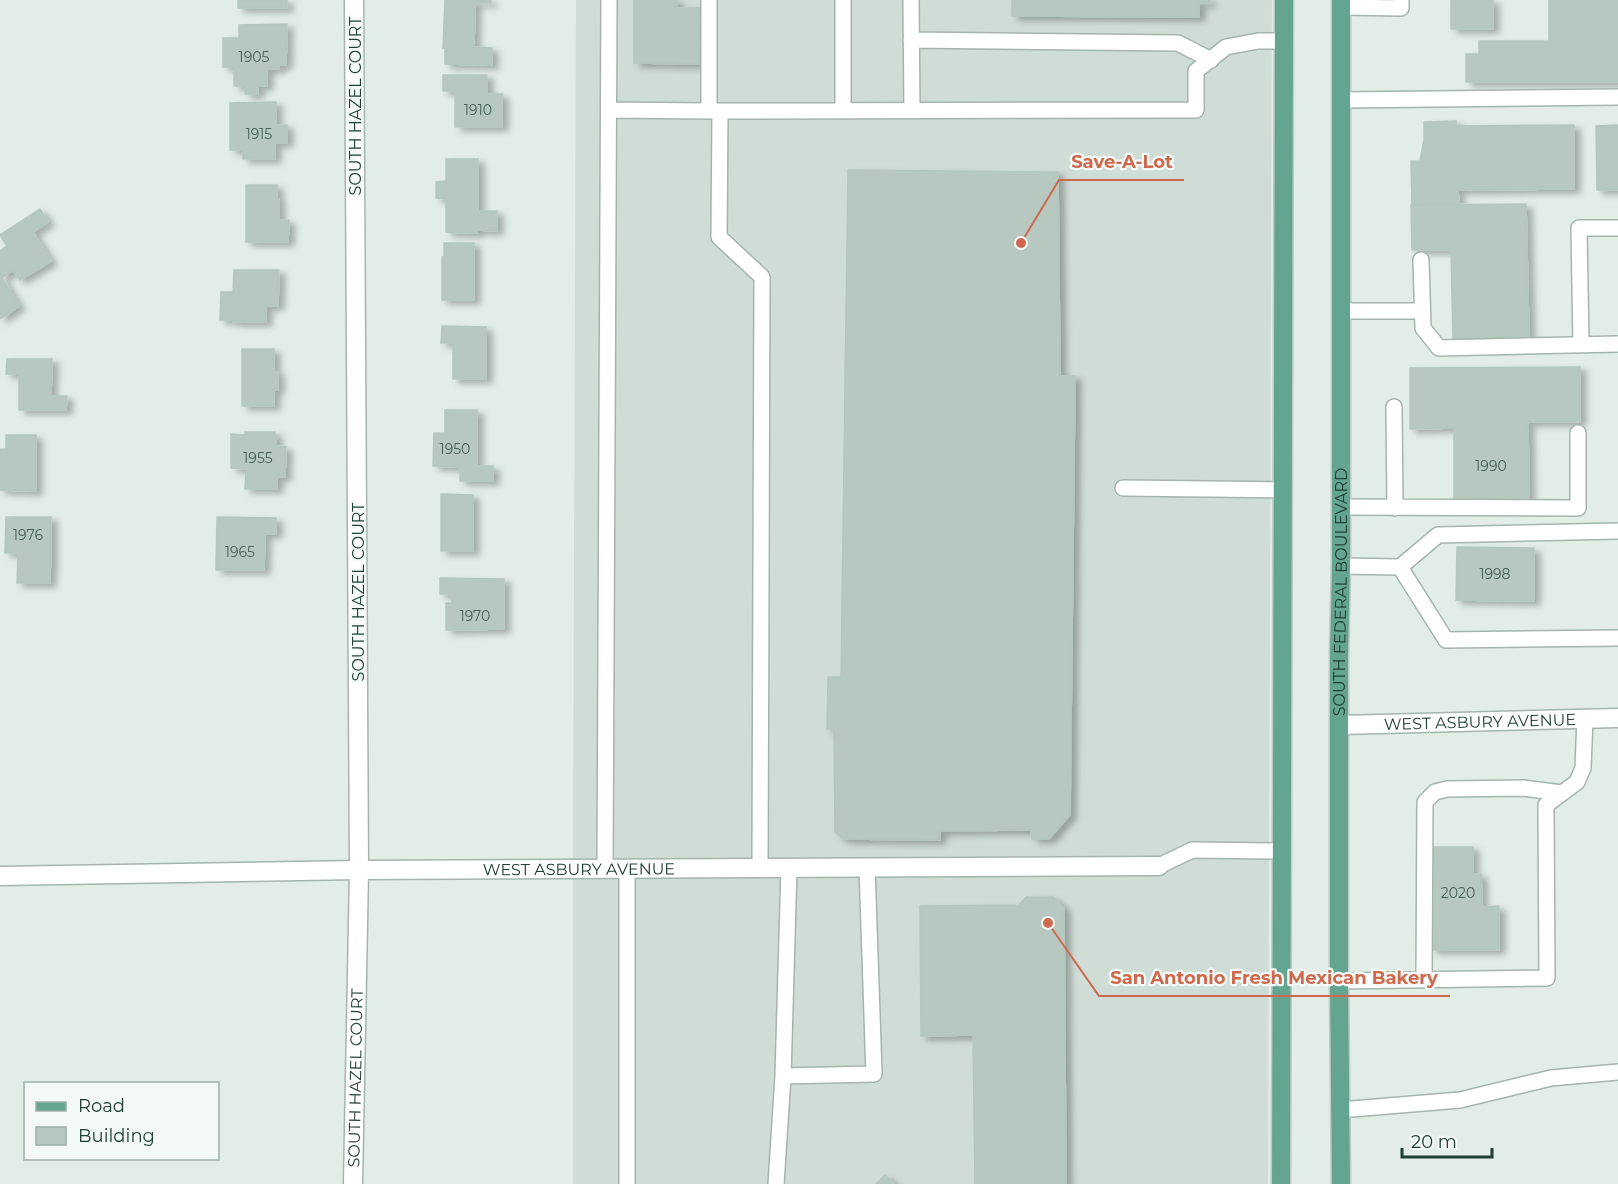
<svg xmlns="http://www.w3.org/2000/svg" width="1618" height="1184" font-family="Montserrat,sans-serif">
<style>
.built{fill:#d0ddd6}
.building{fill:#b7c8c0;stroke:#b4c7be;stroke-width:1.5;filter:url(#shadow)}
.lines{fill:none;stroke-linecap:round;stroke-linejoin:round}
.lane-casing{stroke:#a4b5ae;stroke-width:18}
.street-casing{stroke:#a4b5ae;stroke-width:21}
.primary-casing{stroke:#c1c9c6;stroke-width:21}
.lane{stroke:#fff;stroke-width:15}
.street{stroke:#fff;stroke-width:18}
.primary{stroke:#64a591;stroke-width:18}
.labels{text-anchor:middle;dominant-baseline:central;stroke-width:4.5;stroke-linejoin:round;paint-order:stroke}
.number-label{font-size:14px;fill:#466158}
.street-label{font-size:16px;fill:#213f35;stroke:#f3f9f6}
.leader{fill:none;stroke:#ce694e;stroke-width:2}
.callout-dot{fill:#ce694e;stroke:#f3f9f6;stroke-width:2}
.callout-label{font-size:18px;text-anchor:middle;font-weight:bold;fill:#ce694e;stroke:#f3f9f6;stroke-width:4.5;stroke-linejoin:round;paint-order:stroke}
</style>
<defs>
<filter id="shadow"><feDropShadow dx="6" dy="4" stdDeviation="3" flood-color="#0004"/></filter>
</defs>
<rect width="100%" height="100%" fill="#e2ede7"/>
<path class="built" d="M 576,0 L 1272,0 L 1268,1184 L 573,1184 L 573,836 Z"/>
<path class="building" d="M 238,0 L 287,0 L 287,8 L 238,8 Z
M 445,0 L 491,0 L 491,3 L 475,3 L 474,47 L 492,48 L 492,65 L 445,64 L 445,48 L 443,48 Z
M 634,0 L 677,0 L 677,8 L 700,8 L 699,64 L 634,63 Z
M 1012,0 L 1210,0 L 1210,3 L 1199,3 L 1199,17 L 1012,16 Z
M 1451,0 L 1493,0 L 1493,29 L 1451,29 Z
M 1549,0 L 1618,0 L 1618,41 L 1549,41 Z
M 287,24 L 286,65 L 279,65 L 279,69 L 267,69 L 267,86 L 258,86 L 258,94 L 245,94 L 245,86 L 234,86 L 234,67 L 223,67 L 223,38 L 239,38 L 239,25 Z
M 1479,41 L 1618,41 L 1618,82 L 1466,82 L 1466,54 L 1479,54 Z
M 443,75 L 487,75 L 487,94 L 502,94 L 502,127 L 455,127 L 455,91 L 443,91 Z
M 276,102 L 276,125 L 287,125 L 287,143 L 275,143 L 275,159 L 243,159 L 243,150 L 230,150 L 230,103 Z
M 1456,121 L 1456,126 L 1574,125 L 1574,189 L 1458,190 L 1459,204 L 1412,204 L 1411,161 L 1420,161 L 1424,140 L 1424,122 Z
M 1618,125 L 1618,190 L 1597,190 L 1596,126 Z
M 446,159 L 478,159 L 478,211 L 497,211 L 497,231 L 477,230 L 477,233 L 446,232 L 446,199 L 436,198 L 436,182 L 446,181 Z
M 848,170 L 1058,172 L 1060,376 L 1075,376 L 1070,815 L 1049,839 L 1032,839 L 1031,830 L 940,831 L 940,840 L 843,839 L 835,832 L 834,729 L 827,729 L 828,677 L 841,677 Z
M 246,185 L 277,185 L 277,199 L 279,199 L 279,220 L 289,220 L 288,242 L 246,242 Z
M 1526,204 L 1529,338 L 1453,339 L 1451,250 L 1412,250 L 1411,205 Z
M 40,209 L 48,222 L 33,232 L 51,261 L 20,280 L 13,270 L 2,278 L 19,306 L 0,319 L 0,251 L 7,246 L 0,235 Z
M 444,243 L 474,243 L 474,300 L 442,300 L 442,257 L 444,257 Z
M 234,270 L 279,270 L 278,306 L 266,306 L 266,322 L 233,322 L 233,320 L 220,320 L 221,292 L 233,292 Z
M 442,326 L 486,327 L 486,379 L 453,379 L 453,343 L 441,343 Z
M 242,349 L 274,349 L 274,372 L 278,372 L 278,390 L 274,390 L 274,406 L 242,406 Z
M 7,359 L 52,359 L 51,396 L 67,396 L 66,410 L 19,410 L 19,374 L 6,374 Z
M 1580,367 L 1580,422 L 1528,422 L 1529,504 L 1454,504 L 1454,428 L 1410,429 L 1410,368 Z
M 445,410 L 477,410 L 477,466 L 493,466 L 493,481 L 460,481 L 460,467 L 433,466 L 434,433 L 445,433 Z
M 245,432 L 275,432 L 275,436 L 277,436 L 275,446 L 286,447 L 285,477 L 277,477 L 277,489 L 245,489 L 246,469 L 231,468 L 231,434 L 245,435 Z
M 6,435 L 36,435 L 36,491 L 0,490 L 0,449 L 6,449 Z
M 441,494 L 473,495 L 473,551 L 441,551 Z
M 6,517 L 51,517 L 51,567 L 50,567 L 50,583 L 17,583 L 18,553 L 5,553 Z
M 217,517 L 276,518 L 276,534 L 265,534 L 264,570 L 216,570 Z
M 1457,547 L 1534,548 L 1534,601 L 1456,600 Z
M 440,578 L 504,579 L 504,629 L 446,630 L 446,603 L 452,603 L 452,594 L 440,594 Z
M 1434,847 L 1473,847 L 1473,874 L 1481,874 L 1482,907 L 1499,906 L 1499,950 L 1431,950 L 1430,908 L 1434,908 Z
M 1026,897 L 1053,897 L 1064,908 L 1066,1184 L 975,1184 L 973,1035 L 921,1036 L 920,906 L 1019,905 Z
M 885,1175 L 894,1184 L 876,1184 Z"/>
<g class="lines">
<g class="lane-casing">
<path id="lane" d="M 709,0 L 709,111 L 1196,110 L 1196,71 L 1226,47 L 1258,41 L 1284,41
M 843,0 L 843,111
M 911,0 L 912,111
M 1341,7 L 1401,8 L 1401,0
M 911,40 L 1178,43 L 1211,60
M 1341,100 L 1618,97
M 609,110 L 709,111
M 720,111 L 719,237 L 762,277 L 760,868
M 1421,260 L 1423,328 L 1439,348 L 1618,344
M 1340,311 L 1422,311
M 1581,345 L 1579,228 L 1618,228
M 1394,407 L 1395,508
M 1123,488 L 1282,490
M 1341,507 L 1578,508 L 1578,433
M 1341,566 L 1400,567 L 1446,640 L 1618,638
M 1400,567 L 1438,535 L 1618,531
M 1159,866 L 1192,850 L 1282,851
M 605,869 L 609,0
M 627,869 L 627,1184
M 1424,979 L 1425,802 L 1435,792 L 1447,789 L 1523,788 L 1562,793
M 1339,981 L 1547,978 L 1546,805 L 1577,782 L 1583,768 L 1585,718
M 783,1076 L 789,868
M 1340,1110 L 1460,1100 L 1551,1078 L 1618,1072
M 776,1184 L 783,1076 L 874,1074 L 867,867"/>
</g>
<g class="street-casing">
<g id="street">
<path id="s1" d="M 1340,725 L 1618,718"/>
<path id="s2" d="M 0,876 L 359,870 L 1159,866"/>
<path id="s3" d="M 353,1184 L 359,870 L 354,0"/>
</g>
</g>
<g class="primary-casing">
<g id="primary">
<path d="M 1281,1184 L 1284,0"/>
<path id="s4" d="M 1341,1184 L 1339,981 L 1339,654 L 1341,566 L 1341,0"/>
</g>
</g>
<use href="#lane" class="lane"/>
<use href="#street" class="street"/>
<use href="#primary" class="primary"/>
</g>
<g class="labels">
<g class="number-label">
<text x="254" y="57">1905</text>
<text x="478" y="110">1910</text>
<text x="259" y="134">1915</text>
<text x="455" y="449">1950</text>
<text x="258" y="458">1955</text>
<text x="1491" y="466">1990</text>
<text x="28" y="535">1976</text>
<text x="240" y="552">1965</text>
<text x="1495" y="574">1998</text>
<text x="475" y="616">1970</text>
<text x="1458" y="893">2020</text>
</g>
<g class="street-label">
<text transform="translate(355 106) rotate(-90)">SOUTH HAZEL COURT</text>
<text transform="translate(358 592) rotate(-90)">SOUTH HAZEL COURT</text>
<text stroke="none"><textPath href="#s4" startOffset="592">SOUTH FEDERAL BOULEVARD</textPath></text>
<text stroke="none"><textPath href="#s1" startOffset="140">WEST ASBURY AVENUE</textPath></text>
<text stroke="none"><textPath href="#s2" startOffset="579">WEST ASBURY AVENUE</textPath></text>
<text stroke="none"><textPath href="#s3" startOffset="106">SOUTH HAZEL COURT</textPath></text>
</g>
</g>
<path class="leader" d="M1021 243L1059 180H1184M1048 923L1099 996H1450"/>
<g class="callout-dot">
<circle cx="1021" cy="243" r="6"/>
<circle cx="1048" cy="923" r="6"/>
</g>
<g class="callout-label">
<text x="1122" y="168">Save-A-Lot</text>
<text x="1274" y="984">San Antonio Fresh Mexican Bakery</text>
</g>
<rect x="24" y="1082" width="195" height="78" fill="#f3f9f6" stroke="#9fafa9" stroke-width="1.5"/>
<rect x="36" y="1102" width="30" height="9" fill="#64a591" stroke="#9fafa9" stroke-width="1.5"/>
<text x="78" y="1112" font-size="18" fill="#213f35">Road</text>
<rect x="36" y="1127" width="30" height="18" fill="#b7c8c0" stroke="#9fafa9" stroke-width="1.5"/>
<text x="78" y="1142" font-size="18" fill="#213f35">Building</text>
<path d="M1402 1148v9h90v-9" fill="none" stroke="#213f35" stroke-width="3"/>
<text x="1411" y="1148" font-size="18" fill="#213f35" stroke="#f3f9f6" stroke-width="4.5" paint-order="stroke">20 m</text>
</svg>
